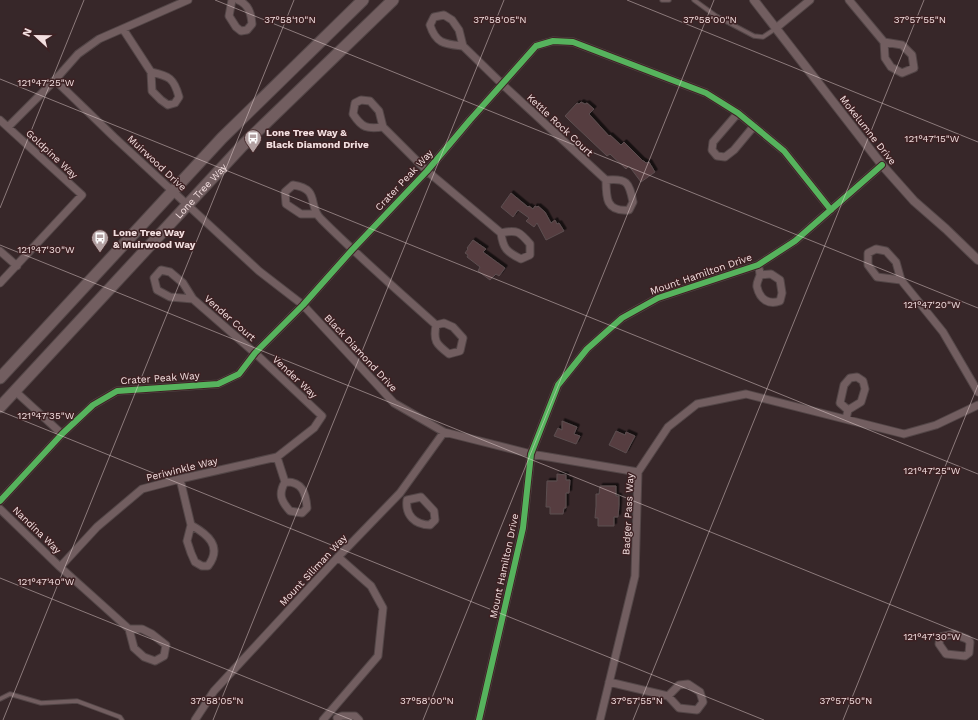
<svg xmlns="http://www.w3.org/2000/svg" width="978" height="720" font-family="'Work Sans',sans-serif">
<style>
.building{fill:#563e40;stroke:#5c4e50;filter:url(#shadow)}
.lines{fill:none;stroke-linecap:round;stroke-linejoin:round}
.service-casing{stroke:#534647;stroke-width:5.5}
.minor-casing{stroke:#534647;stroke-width:9}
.tertiary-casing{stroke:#534647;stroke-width:10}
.primary-casing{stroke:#534647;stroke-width:13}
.service{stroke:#725e60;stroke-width:3.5}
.minor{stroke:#725e60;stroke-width:7}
.tertiary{stroke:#725e60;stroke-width:8}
.primary{stroke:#725e60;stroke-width:11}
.cycleway-casing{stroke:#3d2123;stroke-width:8}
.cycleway{stroke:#56b35d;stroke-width:6}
.ticks{fill:none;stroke:#f3dfe0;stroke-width:1;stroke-opacity:0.45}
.labels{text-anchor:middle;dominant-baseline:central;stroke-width:3;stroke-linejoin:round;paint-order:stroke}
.street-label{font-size:10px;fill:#f3dfe0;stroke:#3d2123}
.poi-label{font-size:10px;font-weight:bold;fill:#f3dfe0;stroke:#3d2123;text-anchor:start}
.ticks-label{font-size:10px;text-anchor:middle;fill:#f3dfe0;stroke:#3d2123;stroke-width:3;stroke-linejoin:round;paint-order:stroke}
</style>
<defs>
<filter id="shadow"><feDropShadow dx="2.5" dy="-2.5" stdDeviation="0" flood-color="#0009"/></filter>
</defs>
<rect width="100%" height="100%" fill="#372729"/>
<path class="building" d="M 581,102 L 585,104 L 587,103 L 594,109 L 589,114 L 609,136 L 610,135 L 621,145 L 624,142 L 643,161 L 644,161 L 646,163 L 649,162 L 655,172 L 641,182 L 629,166 L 626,169 L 610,154 L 607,156 L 570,121 L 565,116 L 577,103 L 579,104 Z
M 511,193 L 528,207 L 529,206 L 533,209 L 535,206 L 537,207 L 538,206 L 545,212 L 551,223 L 555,220 L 557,224 L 559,223 L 564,231 L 546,240 L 537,223 L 534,227 L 526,221 L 529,218 L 518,210 L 513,217 L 501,207 Z
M 473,240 L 486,249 L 483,252 L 505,268 L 499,276 L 496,274 L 490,280 L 478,271 L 480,267 L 467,257 L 468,255 L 465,253 L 468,249 L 467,248 Z
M 562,421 L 577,427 L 574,434 L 580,436 L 576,444 L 554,436 L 558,428 L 562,430 Z
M 616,431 L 625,435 L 626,432 L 635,436 L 626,453 L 609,445 Z
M 557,474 L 566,475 L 566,480 L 570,480 L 569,493 L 566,493 L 566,508 L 564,508 L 563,514 L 550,514 L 550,507 L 546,507 L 547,481 L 557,481 Z
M 600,486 L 616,486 L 616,496 L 619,496 L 619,505 L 618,517 L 614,517 L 614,526 L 598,526 L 598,518 L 595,518 L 596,506 L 596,494 L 599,494 Z"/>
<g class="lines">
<g class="service-casing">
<path id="service" d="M 662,0 L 669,0
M 694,0 L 716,16 L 754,36 L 763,37 L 775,29
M 0,699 L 10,694 L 41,703 L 77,701 L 120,717 L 122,720"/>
</g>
<g class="minor-casing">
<path id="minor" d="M 232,0 L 229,16 L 236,27 L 241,31 L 247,30 L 252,24 C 251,13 249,5 238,0
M 849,0 L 884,42 L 885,58 L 891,67 L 902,73 L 914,68 L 912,55 L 902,45 L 884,42
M 776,28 L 810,0
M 123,29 L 151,72 L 152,91 L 161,100 L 168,105 L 175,103 L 179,97 C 174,78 169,76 151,72
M 463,46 C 445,44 436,44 430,25 L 434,17 L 444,15 L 452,20 L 459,30 L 463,46 L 502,84 L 606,180 C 606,198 606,212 629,210 L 633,202 C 629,182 627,178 606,180
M 55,80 L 114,137 L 259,271 L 303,305 L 394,403 L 444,432 L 531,454 L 638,472
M 738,113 L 713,142 L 712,150 L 717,156 L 725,157 L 734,150 L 754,126
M 0,120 L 82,195 L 0,283
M 8,127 L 55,80 L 78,54 L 99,39 L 188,0
M 383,127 C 367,129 362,128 353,114 L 355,103 L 361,100 L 370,101 L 379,111 L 383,127 L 427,171 L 501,233 C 503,249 507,252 521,259 L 530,255 L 530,244 C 520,232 517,229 501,233
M 315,214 L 301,214 L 286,204 L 285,192 L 293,185 C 321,189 307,206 321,219 C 358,256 397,290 436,325
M 0,251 L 17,266
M 758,265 C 759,268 760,272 760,275 C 759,279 756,283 757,287 C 760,300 769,305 780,301 L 782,293 L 780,280 L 771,274 L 760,275
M 901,280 L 877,277 L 868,265 L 868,253 L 876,249 L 886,251 L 896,262 L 901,280 L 943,332 L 978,392
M 444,323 L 453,327 L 463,338 L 460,351 L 449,354 C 436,344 433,341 436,325 Z
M 15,391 L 62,434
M 846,419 L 848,410 L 861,402 L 865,389 L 863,381 L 857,377 L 850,378 L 844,385 L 840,403 L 848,410
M 277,457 L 285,482 C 278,494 281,501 290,511 L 302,513 L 307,508 C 306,493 302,481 285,482
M 180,479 L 191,525 L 187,541 L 191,553 L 195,562 L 202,566 L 208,566 C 223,546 207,534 191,525
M 421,497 L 434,511 L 435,520 L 430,525 C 415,525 405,515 407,500 Z
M 0,501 L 62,434 L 93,405 L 117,391 L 218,384 L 239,374 L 255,353 L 303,305 L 352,250 L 427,171 L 470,120 L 536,46 L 553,41 L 573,42 L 706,93 L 738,113 L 784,151 L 831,210
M 0,509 L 60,567 L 129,629 L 134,648 L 144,657 L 155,661 L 164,656 L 166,645 L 152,634 L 142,629 L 129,629
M 60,567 L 97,527 L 142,489 L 180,479 L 277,457 L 314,428 L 322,416 L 255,353 L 193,299 L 183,283 L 170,272 L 161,270 L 154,278 L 157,290 L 170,297 L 193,299
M 954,634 L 967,639 L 970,642 L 969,653 L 965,656 L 946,654 L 939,644 L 940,637 Z
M 609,682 L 668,696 L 679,708 L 697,710 L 703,702 L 700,692 L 688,684 L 679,685 L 668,696
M 337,718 L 342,716 L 355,716 L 359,720
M 195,720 L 214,691 L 338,557 L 400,493 L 444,432
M 323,720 L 378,656 L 383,608 L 371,586 L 338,557
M 479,720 L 523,528 L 531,454 L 558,385 L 587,349 L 622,318 L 658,298 L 758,265 L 795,241 L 882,165
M 600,720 L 635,576 L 638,472 L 668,427 L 697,404 L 746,394 L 904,434 L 936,425 L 978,405"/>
</g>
<g class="tertiary-casing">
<path id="tertiary" d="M 754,0 L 882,165 L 914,201 L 946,229 L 978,260"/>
</g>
<g class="primary-casing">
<g id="primary">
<path d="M 0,378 L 222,138 L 363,0"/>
<path id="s1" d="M 0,407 L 243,145 L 393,0"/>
</g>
</g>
<use href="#service" class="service"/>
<use href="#minor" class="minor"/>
<use href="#tertiary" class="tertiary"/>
<use href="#primary" class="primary"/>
<g class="cycleway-casing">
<path id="cycleway" d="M 0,501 L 62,434 L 93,405 L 117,391 L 218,384 L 239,374 L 255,353 L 303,305 L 352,250 L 427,171 L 470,120 L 536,46 L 553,41 L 573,42 L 706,93 L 738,113 L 784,151 L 831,210
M 479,720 L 523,528 L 531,454 L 558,385 L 587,349 L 622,318 L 658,298 L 758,265 L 795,241 L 882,165"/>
</g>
<use href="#cycleway" class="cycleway"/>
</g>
<path class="ticks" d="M 215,0 L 978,308M 627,0 L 978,142M 0,79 L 978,474M 0,208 L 84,0M 0,245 L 978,640M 0,411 L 764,720M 0,578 L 352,720M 3,720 L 294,0M 213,720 L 504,0M 423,720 L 714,0M 633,720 L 924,0M 843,720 L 978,385"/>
<defs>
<g id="bus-pin" transform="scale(0.9)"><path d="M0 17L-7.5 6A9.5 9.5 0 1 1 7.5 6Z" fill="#b19fa0" stroke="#3d2123"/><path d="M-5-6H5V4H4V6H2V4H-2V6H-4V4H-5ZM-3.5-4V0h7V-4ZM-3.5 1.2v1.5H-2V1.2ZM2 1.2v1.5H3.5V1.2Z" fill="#fff"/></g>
</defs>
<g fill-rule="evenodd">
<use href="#bus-pin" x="253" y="138"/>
<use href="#bus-pin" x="100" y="238"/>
</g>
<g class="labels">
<g class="street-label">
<text transform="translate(560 125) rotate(43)">Kettle Rock Court</text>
<text transform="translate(868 130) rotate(52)">Mokelumne Drive</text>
<text transform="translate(52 154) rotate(43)">Goldpine Way</text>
<text transform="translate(157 163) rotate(43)">Muirwood Drive</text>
<text transform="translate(404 180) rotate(-47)">Crater Peak Way</text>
<text stroke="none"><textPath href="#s1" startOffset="295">Lone Tree Way</textPath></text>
<text transform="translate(701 274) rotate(-19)">Mount Hamilton Drive</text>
<text transform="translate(230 318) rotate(41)">Vender Court</text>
<text transform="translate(361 353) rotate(47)">Black Diamond Drive</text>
<text transform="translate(295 377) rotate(43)">Vender Way</text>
<text transform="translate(160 378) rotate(-4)">Crater Peak Way</text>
<text transform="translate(182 469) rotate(-14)">Periwinkle Way</text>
<text transform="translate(628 514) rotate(-87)">Badger Pass Way</text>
<text transform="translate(37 530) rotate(44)">Nandina Way</text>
<text transform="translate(504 566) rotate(-78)">Mount Hamilton Drive</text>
<text transform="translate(313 570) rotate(-47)">Mount Siliman Way</text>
</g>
<g class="poi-label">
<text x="266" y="132">Lone Tree Way &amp;<tspan x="266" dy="12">Black Diamond Drive</tspan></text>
<text x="113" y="232">Lone Tree Way<tspan x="113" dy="12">&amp; Muirwood Way</tspan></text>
</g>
</g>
<g class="ticks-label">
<text x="290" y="23">37°58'10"N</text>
<text x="500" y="23">37°58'05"N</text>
<text x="710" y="23">37°58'00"N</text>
<text x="920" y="23">37°57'55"N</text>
<text x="46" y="86">121°47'25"W</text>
<text x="932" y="142">121°47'15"W</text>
<text x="46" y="253">121°47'30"W</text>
<text x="932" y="308">121°47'20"W</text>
<text x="46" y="419">121°47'35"W</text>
<text x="932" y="474">121°47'25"W</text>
<text x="46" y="585">121°47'40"W</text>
<text x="932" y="640">121°47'30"W</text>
<text x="217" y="704">37°58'05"N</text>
<text x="427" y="704">37°58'00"N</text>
<text x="637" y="704">37°57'55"N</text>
<text x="846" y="704">37°57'50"N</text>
</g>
<g transform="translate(36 36) rotate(292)" stroke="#3d2123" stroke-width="3" paint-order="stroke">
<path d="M0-3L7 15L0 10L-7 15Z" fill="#f3dfe0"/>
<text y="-6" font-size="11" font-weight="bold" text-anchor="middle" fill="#f3dfe0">N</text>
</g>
</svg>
